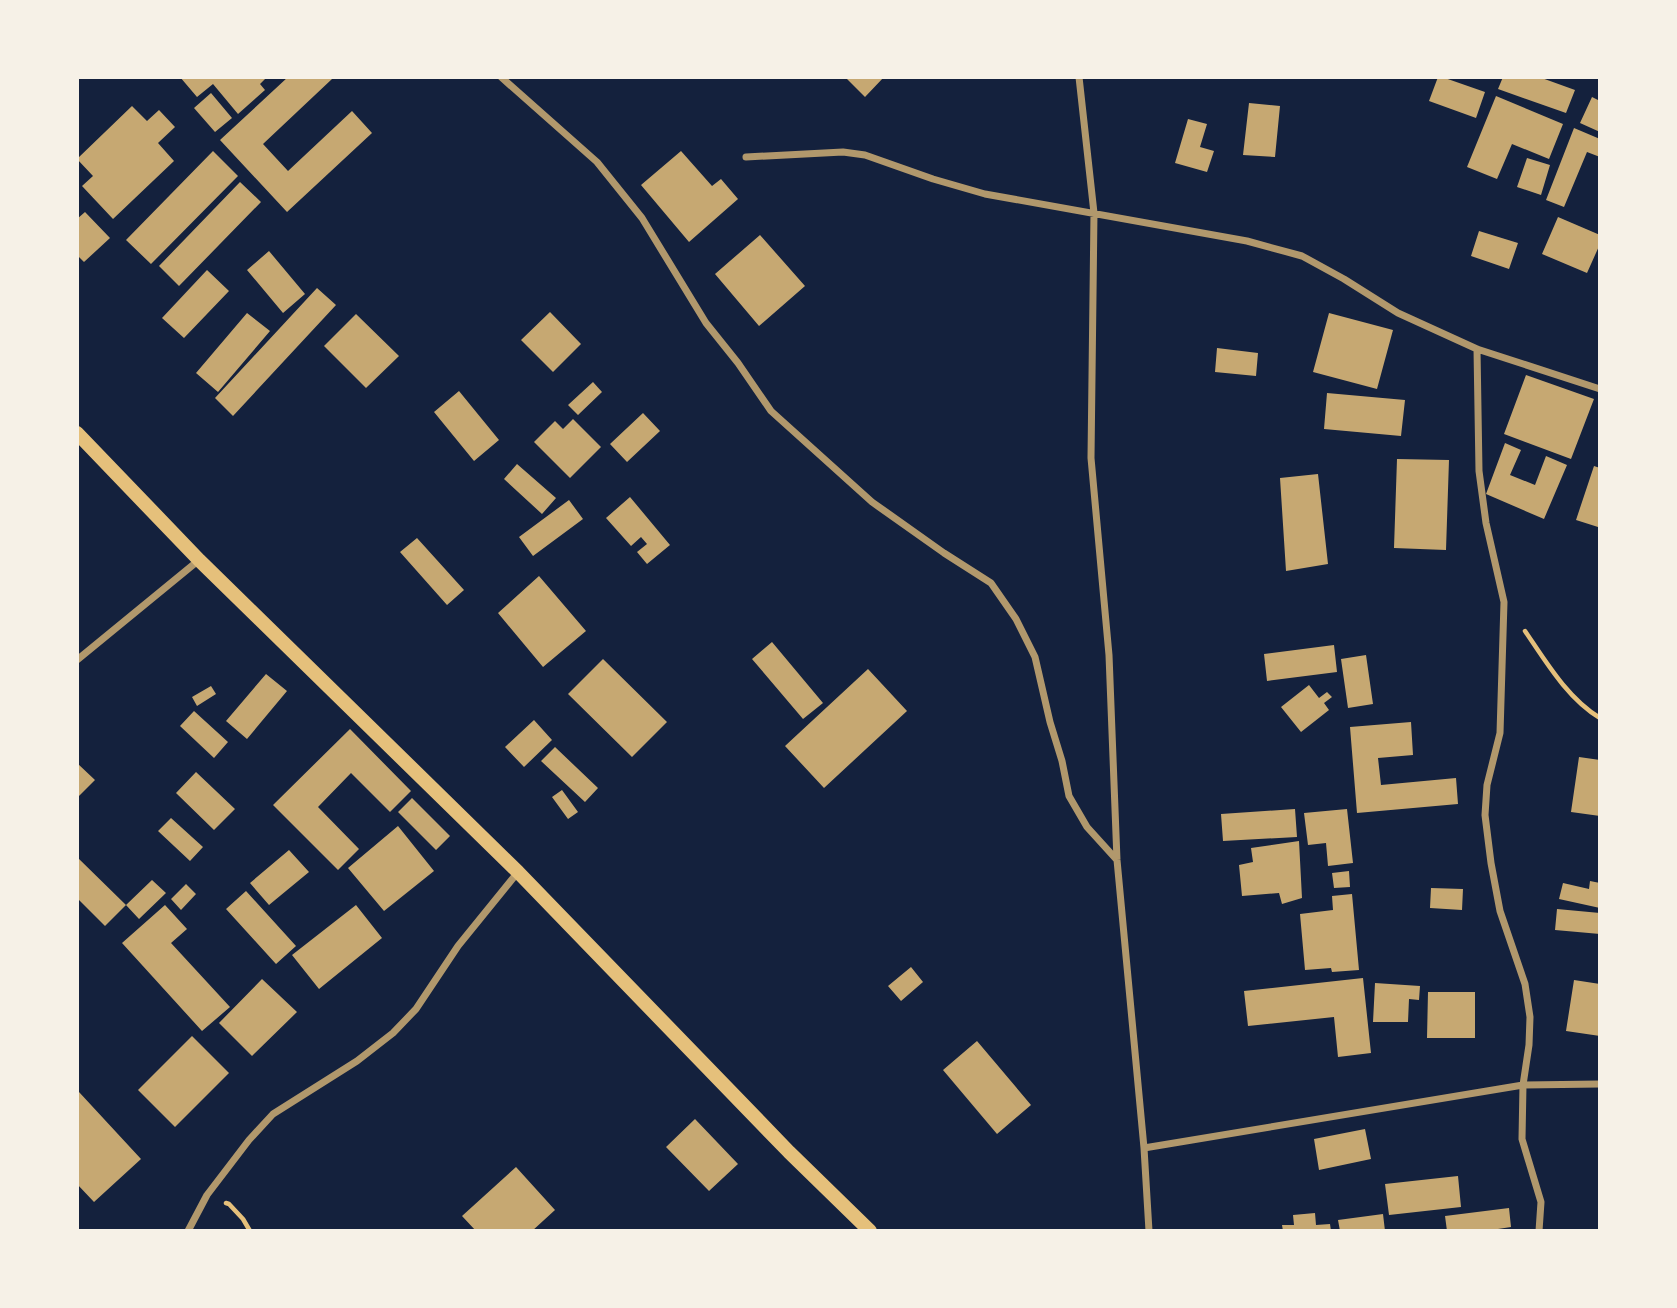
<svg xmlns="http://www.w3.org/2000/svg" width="1677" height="1308" font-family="'IBM Plex Serif',serif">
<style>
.building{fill:#c6a872}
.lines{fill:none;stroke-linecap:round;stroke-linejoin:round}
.path{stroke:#e5c07b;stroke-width:4.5}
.minor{stroke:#b1986c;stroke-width:7}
.secondary{stroke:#e5c07b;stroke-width:14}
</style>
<rect width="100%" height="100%" fill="#14213d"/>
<path class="building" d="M 180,77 L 267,77 L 260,84 L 265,90 L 238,114 L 213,84 L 197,97 Z
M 288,77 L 330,77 L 332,79 L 263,144 L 288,171 L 352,111 L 372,133 L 287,212 L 220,140 Z
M 845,77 L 884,77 L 865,97 Z
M 1438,77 L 1442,77 L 1485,92 L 1476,118 L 1429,101 Z
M 1503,77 L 1539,77 L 1575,90 L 1566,113 L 1498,89 Z
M 211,93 L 232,118 L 215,132 L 194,108 Z
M 1496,96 L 1563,124 L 1549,159 L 1512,144 L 1497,179 L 1467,167 Z
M 1592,97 L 1600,101 L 1600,132 L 1580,123 Z
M 1249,103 L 1280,106 L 1275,157 L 1243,155 Z
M 132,106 L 147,121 L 159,110 L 175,127 L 158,143 L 174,161 L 113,219 L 82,186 L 93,176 L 77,159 Z
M 1188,119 L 1207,124 L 1200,147 L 1214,151 L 1207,172 L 1175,163 Z
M 1574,128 L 1600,139 L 1600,157 L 1587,152 L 1564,207 L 1546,200 Z
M 213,151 L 238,176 L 151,264 L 126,240 Z
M 681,151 L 712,186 L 721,179 L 738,199 L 689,242 L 641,185 Z
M 1527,158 L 1550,165 L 1541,195 L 1517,187 Z
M 240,182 L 261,202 L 179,286 L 159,266 Z
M 85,212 L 110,238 L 84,262 L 77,255 L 77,219 Z
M 1558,217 L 1600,235 L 1600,244 L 1587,273 L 1542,254 Z
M 1479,231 L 1518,243 L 1509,269 L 1471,256 Z
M 760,235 L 805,286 L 759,326 L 715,274 Z
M 269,251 L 305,294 L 283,313 L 247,270 Z
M 207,270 L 229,291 L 184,338 L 162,318 Z
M 317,288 L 336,305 L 233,416 L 215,398 Z
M 550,312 L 581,344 L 553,372 L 521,340 Z
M 247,313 L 270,331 L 218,392 L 196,373 Z
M 1329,313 L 1393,330 L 1377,389 L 1313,372 Z
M 356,314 L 399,356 L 366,388 L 324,346 Z
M 1217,348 L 1258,353 L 1256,376 L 1215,372 Z
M 1526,375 L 1594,399 L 1571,459 L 1504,434 Z
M 593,382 L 602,392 L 578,415 L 568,405 Z
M 459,391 L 499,440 L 474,461 L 434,412 Z
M 1327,393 L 1405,400 L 1401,436 L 1324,429 Z
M 643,413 L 660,431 L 627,462 L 610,444 Z
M 573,419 L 601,447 L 570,478 L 534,442 L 555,421 L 563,429 Z
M 1505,443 L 1521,450 L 1510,475 L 1535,485 L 1546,456 L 1567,465 L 1544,519 L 1486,494 Z
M 1397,459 L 1449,460 L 1446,550 L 1394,548 Z
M 517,464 L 556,498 L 542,514 L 504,479 Z
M 1594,466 L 1600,468 L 1600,520 L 1598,527 L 1576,520 Z
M 1318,474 L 1328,564 L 1286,571 L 1280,478 Z
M 630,497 L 670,545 L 647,564 L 637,552 L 647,544 L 641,537 L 631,546 L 606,518 Z
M 569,500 L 583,519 L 533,556 L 519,537 Z
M 417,538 L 464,590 L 447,605 L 400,552 Z
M 539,576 L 586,631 L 543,667 L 498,613 Z
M 772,642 L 823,703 L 803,719 L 752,659 Z
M 1334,645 L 1337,672 L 1267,681 L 1264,654 Z
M 1366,655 L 1373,704 L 1348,708 L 1341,659 Z
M 603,659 L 667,722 L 632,757 L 568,694 Z
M 868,669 L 907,711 L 824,788 L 785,746 Z
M 266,674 L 287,691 L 247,739 L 226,721 Z
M 1309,685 L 1319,698 L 1327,692 L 1332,697 L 1324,703 L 1329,710 L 1301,732 L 1281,707 Z
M 211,686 L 216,694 L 197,706 L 192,697 Z
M 194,711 L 228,742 L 214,758 L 180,726 Z
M 534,720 L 552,740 L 524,767 L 505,747 Z
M 1411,722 L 1413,755 L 1378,758 L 1381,785 L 1456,778 L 1458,804 L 1357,813 L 1350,727 Z
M 350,729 L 411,791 L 390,812 L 351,773 L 318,807 L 359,849 L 338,870 L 273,805 Z
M 555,747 L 598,788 L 585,802 L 541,761 Z
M 1579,757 L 1600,760 L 1600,816 L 1571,812 Z
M 77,763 L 95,780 L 77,798 Z
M 196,772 L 235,809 L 214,830 L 176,793 Z
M 562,790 L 578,812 L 568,819 L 552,797 Z
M 412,798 L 450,836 L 436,850 L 398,812 Z
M 1295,809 L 1297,837 L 1223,841 L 1221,814 Z
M 1347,809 L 1353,863 L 1328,866 L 1326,843 L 1308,845 L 1304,813 Z
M 171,818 L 203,847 L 190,861 L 158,831 Z
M 398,826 L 434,871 L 384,911 L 348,868 Z
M 1299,841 L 1302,898 L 1282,904 L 1279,893 L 1242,896 L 1239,865 L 1253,862 L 1251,848 Z
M 289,850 L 309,872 L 269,905 L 250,883 Z
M 77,857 L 126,905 L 105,926 L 77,898 Z
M 1349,871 L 1350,887 L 1334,888 L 1332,873 Z
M 152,880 L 166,893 L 139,919 L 126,905 Z
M 1590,881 L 1600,883 L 1600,908 L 1559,899 L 1563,883 L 1589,889 Z
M 186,884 L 196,894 L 181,910 L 171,899 Z
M 1431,888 L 1463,889 L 1462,910 L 1430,908 Z
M 246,891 L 296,946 L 276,964 L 226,909 Z
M 1352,894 L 1359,970 L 1332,972 L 1331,968 L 1305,970 L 1300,914 L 1333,910 L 1332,896 Z
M 165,905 L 187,929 L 171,943 L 230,1007 L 202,1031 L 122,943 Z
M 356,905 L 382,938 L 319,989 L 292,955 Z
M 1557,909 L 1600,913 L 1600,934 L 1555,930 Z
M 911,967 L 923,982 L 901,1001 L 888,986 Z
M 1363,978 L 1371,1053 L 1338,1057 L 1334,1017 L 1248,1026 L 1244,991 Z
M 262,979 L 297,1012 L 252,1056 L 219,1023 Z
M 1574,980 L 1600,984 L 1600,1036 L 1566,1031 Z
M 1375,983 L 1420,986 L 1419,1000 L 1409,999 L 1408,1022 L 1373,1022 Z
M 1428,992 L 1475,992 L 1475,1038 L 1427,1038 Z
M 192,1036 L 229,1073 L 175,1127 L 138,1090 Z
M 977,1041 L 1031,1105 L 997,1134 L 943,1070 Z
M 79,1092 L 141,1159 L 94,1202 L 77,1184 L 77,1094 Z
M 695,1119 L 738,1164 L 709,1191 L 666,1147 Z
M 1365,1129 L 1371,1159 L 1319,1170 L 1314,1139 Z
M 516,1167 L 555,1210 L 532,1231 L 476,1231 L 462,1216 Z
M 1458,1176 L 1461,1207 L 1389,1215 L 1385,1184 Z
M 1509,1208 L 1511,1227 L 1485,1231 L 1447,1231 L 1445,1216 Z
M 1315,1213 L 1316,1225 L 1330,1224 L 1331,1231 L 1283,1231 L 1282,1225 L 1294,1225 L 1293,1215 Z
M 1383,1214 L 1385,1231 L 1340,1231 L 1338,1220 Z"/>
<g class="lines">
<path class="path" d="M 1525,631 C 1546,662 1568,699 1600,718
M 226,1203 L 229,1204 L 243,1219 L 250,1231"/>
<path class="minor" d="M 501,77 L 597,162 L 642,218 L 706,323 L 738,363 L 771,411 L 872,502 L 944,553 L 991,583 L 1016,619 L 1035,657 L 1050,722 L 1062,761 L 1069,796 L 1087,827 L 1116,859
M 1079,77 L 1094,213 L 1091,458 L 1109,655 L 1117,860 L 1144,1148 L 1149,1231
M 746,157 L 843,152 L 865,155 L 933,179 L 985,194 L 1247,241 L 1302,256 L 1344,279 L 1398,313 L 1477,349 L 1600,389
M 1477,349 L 1479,471 L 1486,523 L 1504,602 L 1500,733 L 1487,785 L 1485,815 L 1491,863 L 1500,911 L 1525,984 L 1530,1017 L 1529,1045 L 1523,1085 L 1522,1139 L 1541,1202 L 1539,1231
M 77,660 L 199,560
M 1144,1148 L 1523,1085 L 1600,1084
M 188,1231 L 207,1195 L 249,1140 L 273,1114 L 357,1061 L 393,1033 L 416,1009 L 458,946 L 518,872"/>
<path class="secondary" d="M 77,433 L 199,560 L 518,872 L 789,1152 L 870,1231"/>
</g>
<rect width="1677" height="1308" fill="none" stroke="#f6f1e7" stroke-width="158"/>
</svg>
